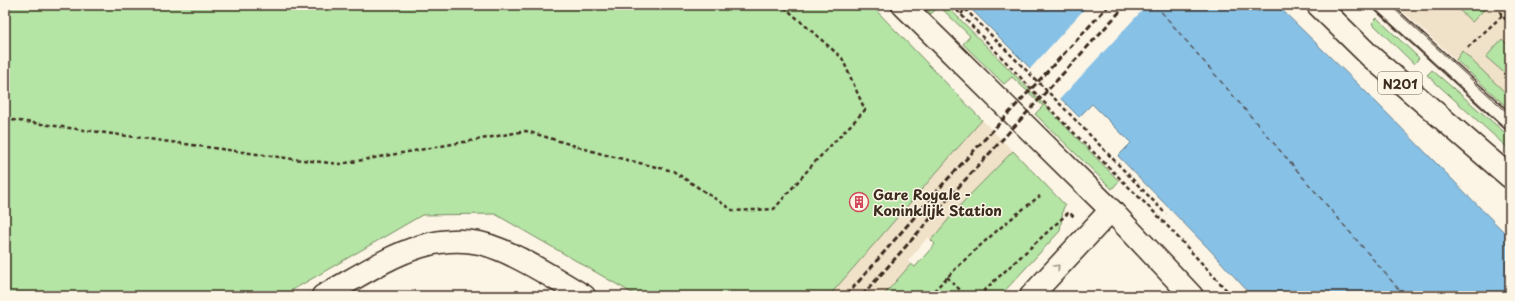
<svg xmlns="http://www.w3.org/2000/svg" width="1515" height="301" font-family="'Playpen Sans',sans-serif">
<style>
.built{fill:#f0e1c9}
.green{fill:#b4e5a5;stroke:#788862}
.water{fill:#88c1e6;stroke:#698596}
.pier{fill:#fcf5e5}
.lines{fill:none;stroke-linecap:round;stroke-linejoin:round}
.ferry{stroke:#52575a;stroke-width:1;stroke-dasharray:5 4;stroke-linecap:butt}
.lane-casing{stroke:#3b2a1e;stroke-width:17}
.street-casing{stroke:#3b2a1e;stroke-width:25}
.secondary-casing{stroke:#3b2a1e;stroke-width:25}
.primary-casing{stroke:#3b2a1e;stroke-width:25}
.path{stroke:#3b2a1e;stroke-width:2.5;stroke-dasharray:4 3;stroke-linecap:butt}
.lane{stroke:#fcf5e5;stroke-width:14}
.street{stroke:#fcf5e5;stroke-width:22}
.secondary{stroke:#fcf5e5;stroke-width:22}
.primary{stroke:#fcf5e5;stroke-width:22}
.tram{stroke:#3b2a1e;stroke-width:1}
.rail{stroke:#3b2a1e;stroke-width:3;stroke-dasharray:6 3;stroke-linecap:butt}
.oneway{stroke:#9c9082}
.labels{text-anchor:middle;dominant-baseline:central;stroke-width:3;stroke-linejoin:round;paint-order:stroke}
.shield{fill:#fcf5e5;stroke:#75675a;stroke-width:1}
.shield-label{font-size:13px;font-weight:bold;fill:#3b2a1e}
.poi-label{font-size:14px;font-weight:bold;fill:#3b2a1e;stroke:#fcf5e5;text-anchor:start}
</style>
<rect width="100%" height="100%" fill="#fcf5e5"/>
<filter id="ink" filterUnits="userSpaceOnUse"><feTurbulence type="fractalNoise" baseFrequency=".025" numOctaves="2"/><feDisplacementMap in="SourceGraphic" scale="8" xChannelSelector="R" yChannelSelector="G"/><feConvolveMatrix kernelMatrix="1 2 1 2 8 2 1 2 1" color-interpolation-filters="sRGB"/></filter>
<g filter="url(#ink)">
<path class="built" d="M 1396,5 L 1510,5 L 1510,110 L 1456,60 Z
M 982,120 L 1013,151 L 964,201 L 931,240 L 928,237 L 908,261 L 911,264 L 883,296 L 829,296 Z"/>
<path class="green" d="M 5,5 L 871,5 L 982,120 L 829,296 L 637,296 L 495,214 L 422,215 L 282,296 L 13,296 L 5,290 Z
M 922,5 L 946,5 L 1119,181 L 1112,189 L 1035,114 L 1043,106 L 1012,77 L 1004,84 L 963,44 L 970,36 L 939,6 L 931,14 Z
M 1454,5 L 1487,5 L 1488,6 L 1472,22 Z
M 1377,18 L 1419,58 L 1414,64 L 1372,23 Z
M 1502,39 L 1510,47 L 1510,78 L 1486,57 Z
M 1462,51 L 1510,97 L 1510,110 L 1456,60 Z
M 1432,70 L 1510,137 L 1510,150 L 1427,75 Z
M 1013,151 L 1065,205 L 1063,209 L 1060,231 L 1000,296 L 883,296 L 911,264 L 915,267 L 935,244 L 931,240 L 964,201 Z"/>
<path class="water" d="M 974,5 L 1251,5 L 1259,12 L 1267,5 L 1277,5 L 1366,92 L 1510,238 L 1510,296 L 1252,296 L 1209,249 L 1118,156 L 1131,143 L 1092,104 L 1079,117 L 970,8 Z"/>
<path class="pier" d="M 1088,5 L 1147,5 L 1059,100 L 1029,70 Z"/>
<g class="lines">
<path class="ferry" d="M 1155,5 L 1404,296
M 1156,5 L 1405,296"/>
<g class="lane-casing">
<path id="lane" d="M 1381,5 L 1510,123"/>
</g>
<g class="street-casing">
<path id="street" d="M 323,296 C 378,266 435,221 501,250 C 530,262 557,280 584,296
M 1031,296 L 1111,210"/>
</g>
<g class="secondary-casing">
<path id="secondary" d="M 903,5 L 1111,210 L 1192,296"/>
</g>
<g class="primary-casing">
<path id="primary" d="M 1318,5 L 1370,56 L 1510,177"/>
</g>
<path class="path" d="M 952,5 L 1058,117 L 1161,219 L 1232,296
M 1497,5 L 1502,16 L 1510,23
M 965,9 L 1060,104 L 1166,214
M 961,14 L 969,5
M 1468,47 L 1502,16
M 5,119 L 293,159 L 340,164 L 526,131 L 602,154 L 673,171 L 734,211 L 774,209 L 814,163 L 865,110 L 842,58 L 782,5
M 947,277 L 966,296
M 929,296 C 963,260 1000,226 1040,196
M 978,296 L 1069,212 L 1074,217"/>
<use href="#lane" class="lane"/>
<use href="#street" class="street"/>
<use href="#secondary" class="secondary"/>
<use href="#primary" class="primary"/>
<path class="tram" d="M 1371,5 L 1510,132
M 1390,5 L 1510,115"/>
<path class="rail" d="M 846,296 L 944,183 L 1109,5
M 862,296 L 954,192 L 1126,5"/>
</g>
<defs><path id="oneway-chevron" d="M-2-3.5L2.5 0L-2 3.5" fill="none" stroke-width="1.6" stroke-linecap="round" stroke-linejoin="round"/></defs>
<use class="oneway" href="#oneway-chevron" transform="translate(1057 267) rotate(-47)"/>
</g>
<defs>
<g id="building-ring" transform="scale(1)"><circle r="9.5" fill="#fcf5e5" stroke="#d1495b" stroke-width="1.5"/><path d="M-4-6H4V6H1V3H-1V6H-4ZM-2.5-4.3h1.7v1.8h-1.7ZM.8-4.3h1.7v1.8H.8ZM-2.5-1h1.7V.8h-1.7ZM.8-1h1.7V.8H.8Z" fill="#d1495b"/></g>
</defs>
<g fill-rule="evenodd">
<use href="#building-ring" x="859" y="202"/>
</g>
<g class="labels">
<rect class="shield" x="1378" y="72" width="44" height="22" rx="3"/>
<g class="shield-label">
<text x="1400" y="83">N201</text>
</g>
<g class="poi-label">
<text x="873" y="194">Gare Royale -<tspan x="873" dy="16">Koninklijk Station</tspan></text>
</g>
</g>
<rect width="1515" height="301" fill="none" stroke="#fcf5e5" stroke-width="20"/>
<rect x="10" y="10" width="1495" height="281" fill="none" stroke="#3b2a1e" stroke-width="1.5" filter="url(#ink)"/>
</svg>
